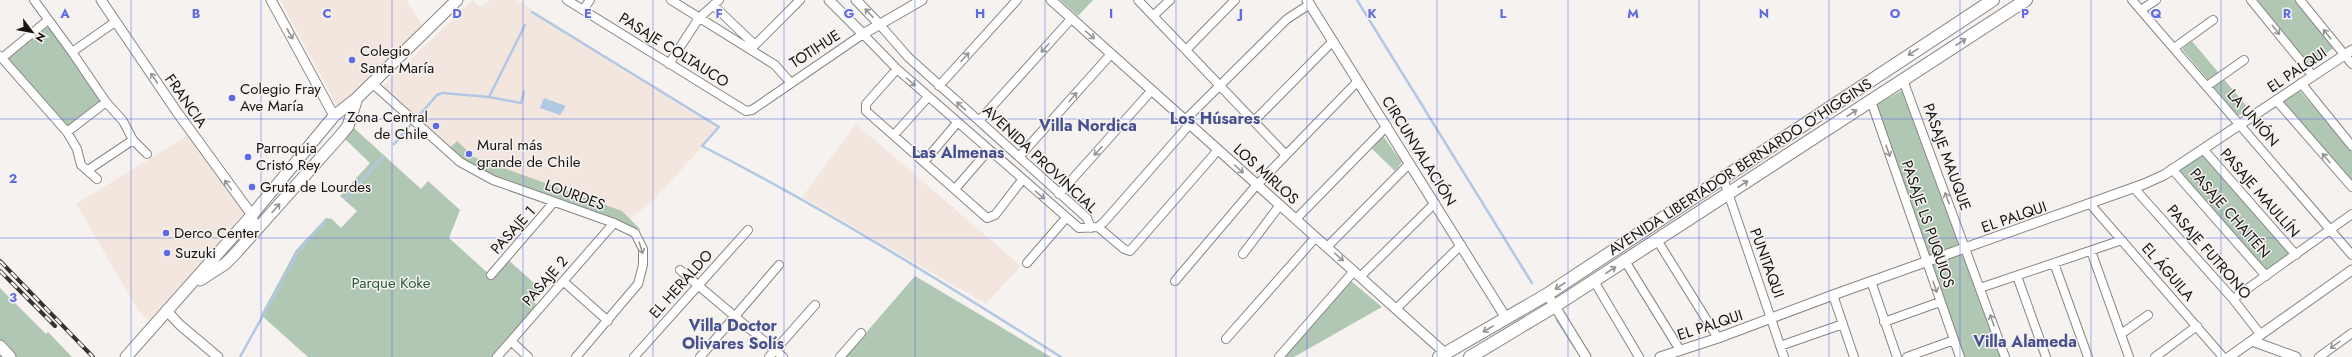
<svg xmlns="http://www.w3.org/2000/svg" width="2352" height="357" font-family="Jost,sans-serif">
<style>
.built{fill:#f2e6df}
.green{fill:#b0c7b4}
.water{fill:#b1c8e4}
.lines{fill:none;stroke-linecap:round;stroke-linejoin:round}
.stream{stroke:#b1c8e4;stroke-width:2.5}
.minor-casing{stroke:#898583;stroke-width:10}
.tertiary-casing{stroke:#898583;stroke-width:11}
.secondary-casing{stroke:#898583;stroke-width:13}
.primary-casing{stroke:#898583;stroke-width:14}
.minor{stroke:#fff;stroke-width:8}
.tertiary{stroke:#fff;stroke-width:9}
.secondary{stroke:#fff;stroke-width:11}
.primary{stroke:#fff;stroke-width:12}
.rail-casing{stroke:#343332;stroke-width:4}
.rail{stroke:#f6f2f0;stroke-width:2.5;stroke-dasharray:8;stroke-linecap:butt}
.oneway{stroke:#969595}
.grid{fill:none;stroke:#5f6be3;stroke-width:1;stroke-opacity:0.55}
.poi-dot{fill:#5f6be3;stroke:#f6f2f0;stroke-width:1.5}
.labels{text-anchor:middle;dominant-baseline:central;stroke-width:3;stroke-linejoin:round;paint-order:stroke}
.street-label{font-size:15px;fill:#151413;stroke:#f6f2f0}
.poi-label{font-size:15px;fill:#151413;stroke:#f6f2f0;text-anchor:start}
.park-label{font-size:15px;fill:#2b5937;stroke:#f6f2f0}
.neighbourhood-label{font-size:16px;font-weight:bold;fill:#47518f;stroke:#f6f2f0}
.grid-label{font-size:13px;text-anchor:middle;font-weight:bold;fill:#5f6be3;stroke:#f6f2f0;stroke-width:3;stroke-linejoin:round;paint-order:stroke}
</style>
<rect width="100%" height="100%" fill="#f6f2f0"/>
<path class="built" d="M 280,0 L 406,0 L 424,27 L 358,93 L 338,107 Z
M 473,0 L 480,7 L 490,0 L 516,0 L 720,127 L 650,204 L 624,223 L 452,151 L 382,87 Z
M 856,124 L 1021,266 L 986,304 L 802,197 Z
M 190,134 L 245,213 L 149,321 L 138,310 L 76,204 Z"/>
<path class="green" d="M 1060,0 L 1093,0 L 1078,16 Z
M 2259,0 L 2295,0 L 2334,48 L 2308,65 L 2257,1 Z
M 49,26 L 104,101 L 68,130 L 5,59 Z
M 2192,41 L 2248,108 L 2238,116 L 2182,49 Z
M 1908,87 L 2001,357 L 1962,357 L 1874,106 Z
M 2300,91 L 2352,152 L 2352,183 L 2283,102 Z
M 354,128 L 421,189 L 428,181 L 460,210 L 449,238 L 490,275 L 506,258 L 544,292 L 535,298 L 536,313 L 496,357 L 308,357 L 261,315 L 296,250 L 326,218 L 332,219 L 341,228 L 357,211 L 340,196 L 370,163 L 344,138 Z
M 1383,136 L 1402,162 L 1395,171 L 1371,148 Z
M 457,141 L 474,157 L 622,211 L 641,230 L 493,176 L 475,168 L 449,149 Z
M 2202,154 L 2291,253 L 2267,272 L 2178,170 Z
M 915,276 L 1051,357 L 845,357 Z
M 1351,281 L 1382,307 L 1294,357 L 1285,357 Z
M 0,288 L 46,334 L 48,332 L 72,357 L 0,357 Z"/>
<path class="water" d="M 544,98 L 566,106 L 560,115 L 540,108 Z"/>
<g class="lines">
<path class="stream" d="M 1357,0 L 1532,283
M 532,12 L 719,127 L 702,146
M 489,97 L 525,25
M 394,144 L 437,95 L 443,93 L 489,97 L 521,103 L 524,92
M 704,147 C 827,210 944,283 1061,357
M 345,199 L 383,157
M 1557,320 L 1576,349
M 240,357 L 299,250 L 325,221"/>
<g class="minor-casing">
<path id="minor" d="M 34,0 L 72,52 L 106,102 L 123,121 L 133,140 L 147,154
M 567,0 L 746,111 L 752,110 L 863,34 L 897,69 L 1079,228 L 1098,227 L 1104,222 L 1190,124
M 671,0 L 775,65 L 790,82
M 1138,0 L 1286,155
M 2132,0 L 2352,255
M 2251,0 L 2313,76
M 2300,0 L 2352,64
M 713,5 L 755,45
M 583,10 L 590,0
M 2141,10 L 2156,0
M 1153,16 L 1170,0
M 881,26 L 908,57 L 1087,218 L 1091,228
M 2174,48 L 2213,20
M 751,49 L 800,0
M 1186,50 L 1235,0
M 72,52 L 115,22
M 0,56 L 67,132 L 77,149 L 81,165 L 97,179
M 2,58 L 48,20
M 669,64 L 699,18 L 719,0
M 897,69 L 866,104 L 866,111 L 987,218 L 995,215 L 1022,180
M 1903,80 L 2005,357
M 372,83 L 460,162 L 493,180 L 614,223 L 635,233 L 643,249 L 643,265 L 638,284 L 576,357
M 2301,83 L 2352,146
M 939,86 L 1017,0
M 2207,86 L 2244,60
M 2276,100 L 2352,187
M 1871,101 L 1960,357
M 1185,120 L 1287,19 L 1310,4
M 979,121 L 1071,19
M 1254,121 L 1333,41
M 67,132 L 106,102
M 894,135 L 928,97
M 2203,149 L 2296,255
M 1019,157 L 1111,54
M 924,162 L 957,123
M 2172,169 L 2266,276
M 88,170 L 133,140
M 1723,178 L 1784,357
M 2134,188 L 2233,299 L 2261,335
M 955,189 L 988,151
M 1059,194 L 1152,90
M 2091,205 L 2223,357
M 1296,219 L 1387,126
M 1098,227 L 1124,249 L 1130,251 L 1218,150
M 1657,240 L 1718,338
M 1327,247 L 1409,164
M 2091,251 L 2129,357
M 1243,254 L 1280,205
M 1625,261 L 1680,350
M 1027,263 L 1066,218
M 2054,263 L 2088,357
M 680,270 L 783,357
M 491,275 L 554,202
M 2017,276 L 2046,357
M 1360,277 L 1435,203
M 563,281 L 608,321
M 1175,281 L 1254,188 L 1358,81
M 1594,281 L 1639,357
M 1871,281 L 1897,357
M 1980,288 L 2122,240
M 1833,295 L 1854,357
M 2233,299 L 2352,214
M 1396,309 L 1461,245
M 1884,322 L 1940,302
M 2121,334 L 2148,315
M 1226,339 L 1316,237
M 511,341 L 528,357
M 1780,346 L 1843,324
M 497,357 L 614,223
M 634,357 L 748,230
M 700,357 L 779,265
M 769,357 L 815,305
M 840,357 L 861,333
M 1279,357 L 1354,271
M 1907,357 L 1954,340
M 2155,357 L 2197,326
M 2319,357 L 2352,333"/>
</g>
<g class="tertiary-casing">
<path id="tertiary" d="M 101,0 L 177,112 L 252,215 L 254,224 L 245,235
M 271,0 L 334,116
M 829,0 L 863,34 L 922,0
M 856,0 L 881,26
M 1051,0 L 1445,353
M 1307,0 L 1506,318
M 1546,295 L 1551,300 L 1586,357
M 166,310 L 180,325 L 218,357
M 2252,341 L 2296,357
M 1660,357 L 1718,338 L 1833,295 L 2144,184 L 2164,175 L 2352,50
M 2229,357 L 2352,270"/>
</g>
<g class="secondary-casing">
<path id="secondary" d="M 200,280 L 225,264 L 235,254 L 340,136 L 348,126 L 357,98
M 0,346 L 10,357
M 126,357 L 252,215 L 334,116 L 357,98 L 457,0"/>
</g>
<g class="primary-casing">
<path id="primary" d="M 1439,357 L 1546,295 L 1993,0
M 1470,357 L 1555,306 L 2026,0"/>
</g>
<use href="#minor" class="minor"/>
<use href="#tertiary" class="tertiary"/>
<use href="#secondary" class="secondary"/>
<use href="#primary" class="primary"/>
<g class="rail-casing">
<path id="rail" d="M 0,261 L 93,357
M 0,271 L 55,326"/>
</g>
<use href="#rail" class="rail"/>
</g>
<defs><path id="oneway-shaft" d="M-6 0H5M1.5-3L5.5 0L1.5 3" fill="none" stroke-width="1.6" stroke-linecap="round" stroke-linejoin="round"/></defs>
<g class="oneway">
<use href="#oneway-shaft" transform="translate(869 13) rotate(-133)"/>
<use href="#oneway-shaft" transform="translate(2276 30) rotate(51)"/>
<use href="#oneway-shaft" transform="translate(290 34) rotate(61)"/>
<use href="#oneway-shaft" transform="translate(2327 34) rotate(-129)"/>
<use href="#oneway-shaft" transform="translate(1090 35) rotate(42)"/>
<use href="#oneway-shaft" transform="translate(1961 42) rotate(-33)"/>
<use href="#oneway-shaft" transform="translate(1045 48) rotate(132)"/>
<use href="#oneway-shaft" transform="translate(1913 52) rotate(147)"/>
<use href="#oneway-shaft" transform="translate(965 57) rotate(-48)"/>
<use href="#oneway-shaft" transform="translate(154 78) rotate(-124)"/>
<use href="#oneway-shaft" transform="translate(911 82) rotate(42)"/>
<use href="#oneway-shaft" transform="translate(1073 97) rotate(-49)"/>
<use href="#oneway-shaft" transform="translate(961 106) rotate(-139)"/>
<use href="#oneway-shaft" transform="translate(1852 113) rotate(-33)"/>
<use href="#oneway-shaft" transform="translate(1098 151) rotate(132)"/>
<use href="#oneway-shaft" transform="translate(1888 151) rotate(71)"/>
<use href="#oneway-shaft" transform="translate(2326 158) rotate(-131)"/>
<use href="#oneway-shaft" transform="translate(1239 169) rotate(42)"/>
<use href="#oneway-shaft" transform="translate(1743 184) rotate(-33)"/>
<use href="#oneway-shaft" transform="translate(228 185) rotate(-126)"/>
<use href="#oneway-shaft" transform="translate(1040 195) rotate(41)"/>
<use href="#oneway-shaft" transform="translate(1947 198) rotate(-110)"/>
<use href="#oneway-shaft" transform="translate(276 208) rotate(-48)"/>
<use href="#oneway-shaft" transform="translate(641 248) rotate(72)"/>
<use href="#oneway-shaft" transform="translate(1339 257) rotate(42)"/>
<use href="#oneway-shaft" transform="translate(1611 270) rotate(-33)"/>
<use href="#oneway-shaft" transform="translate(1560 286) rotate(147)"/>
<use href="#oneway-shaft" transform="translate(1935 287) rotate(71)"/>
<use href="#oneway-shaft" transform="translate(1992 320) rotate(-109)"/>
<use href="#oneway-shaft" transform="translate(1488 329) rotate(150)"/>
<use href="#oneway-shaft" transform="translate(2335 345) rotate(144)"/>
</g>
<path class="grid" d="M 131,0 L 131,357M 261,0 L 261,357M 392,0 L 392,357M 523,0 L 523,357M 653,0 L 653,357M 784,0 L 784,357M 915,0 L 915,357M 1045,0 L 1045,357M 1176,0 L 1176,357M 1307,0 L 1307,357M 1437,0 L 1437,357M 1568,0 L 1568,357M 1699,0 L 1699,357M 1829,0 L 1829,357M 1960,0 L 1960,357M 2091,0 L 2091,357M 2221,0 L 2221,357M 0,119 L 2352,119M 0,238 L 2352,238"/>
<g class="poi-dot">
<circle cx="352" cy="60" r="4"/>
<circle cx="232" cy="98" r="4"/>
<circle cx="436" cy="126" r="4"/>
<circle cx="469" cy="154" r="4"/>
<circle cx="248" cy="157" r="4"/>
<circle cx="252" cy="187" r="4"/>
<circle cx="166" cy="233" r="4"/>
<circle cx="167" cy="253" r="4"/>
</g>
<g class="labels">
<g class="street-label">
<text transform="translate(815 49) rotate(-33)">TOTIHUE</text>
<text transform="translate(674 50) rotate(32)">PASAJE COLTAUCO</text>
<text transform="translate(2297 70) rotate(-34)">EL PALQUI</text>
<text transform="translate(186 101) rotate(55)">FRANCIA</text>
<text transform="translate(2253 118) rotate(49)">LA UNIÓN</text>
<text transform="translate(1419 151) rotate(58)">CIRCUNVALACIÓN</text>
<text transform="translate(1947 157) rotate(70)">PASAJE MAUQUE</text>
<text transform="translate(1040 159) rotate(43)">AVENIDA PROVINCIAL</text>
<text transform="translate(1740 167) rotate(-33)">AVENIDA LIBERTADOR BERNARDO O'HIGGINS</text>
<text transform="translate(1266 174) rotate(42)">LOS MIRLOS</text>
<text transform="translate(2260 193) rotate(49)">PASAJE MAULLÍN</text>
<text transform="translate(575 195) rotate(20)">LOURDES</text>
<text transform="translate(2230 213) rotate(49)">PASAJE CHAITÉN</text>
<text transform="translate(2014 217) rotate(-19)">EL PALQUI</text>
<text transform="translate(1928 224) rotate(71)">PASAJE LS PUQUIOS</text>
<text transform="translate(513 230) rotate(-48)">PASAJE 1</text>
<text transform="translate(2209 252) rotate(49)">PASAJE FUTRONO</text>
<text transform="translate(1767 263) rotate(70)">PUNITAQUI</text>
<text transform="translate(2168 272) rotate(49)">EL ÁGUILA</text>
<text transform="translate(545 281) rotate(-49)">PASAJE 2</text>
<text transform="translate(681 284) rotate(-48)">EL HERALDO</text>
<text transform="translate(1710 325) rotate(-18)">EL PALQUI</text>
</g>
<g class="poi-label">
<text x="360" y="51">Colegio<tspan x="360" dy="17">Santa María</tspan></text>
<text x="240" y="89">Colegio Fray<tspan x="240" dy="17">Ave María</tspan></text>
<text x="428" y="117" text-anchor="end">Zona Central<tspan x="428" dy="17">de Chile</tspan></text>
<text x="477" y="145">Mural más<tspan x="477" dy="17">grande de Chile</tspan></text>
<text x="256" y="148">Parroquia<tspan x="256" dy="17">Cristo Rey</tspan></text>
<text x="260" y="187">Gruta de Lourdes</text>
<text x="174" y="233">Derco Center</text>
<text x="175" y="253">Suzuki</text>
</g>
<g class="park-label">
<text x="391" y="283">Parque Koke</text>
</g>
<g class="neighbourhood-label">
<text x="1215" y="118">Los Húsares</text>
<text x="1088" y="125">Villa Nordica</text>
<text x="958" y="152">Las Almenas</text>
<text x="733" y="325">Villa Doctor<tspan x="733" dy="18">Olivares Solís</tspan></text>
<text x="2025" y="341">Villa Alameda</text>
</g>
</g>
<g class="grid-label">
<text x="65" y="18">A</text>
<text x="196" y="18">B</text>
<text x="327" y="18">C</text>
<text x="457" y="18">D</text>
<text x="588" y="18">E</text>
<text x="719" y="18">F</text>
<text x="849" y="18">G</text>
<text x="980" y="18">H</text>
<text x="1111" y="18">I</text>
<text x="1241" y="18">J</text>
<text x="1372" y="18">K</text>
<text x="1503" y="18">L</text>
<text x="1633" y="18">M</text>
<text x="1764" y="18">N</text>
<text x="1895" y="18">O</text>
<text x="2025" y="18">P</text>
<text x="2156" y="18">Q</text>
<text x="2287" y="18">R</text>
<text x="13" y="183">2</text>
<text x="13" y="302">3</text>
</g>
<g transform="translate(32 32) rotate(122)" stroke="#f6f2f0" stroke-width="3" paint-order="stroke">
<path d="M0-3L7 15L0 10L-7 15Z" fill="#151413"/>
<text y="-6" font-size="11" font-weight="bold" text-anchor="middle" fill="#151413">N</text>
</g>
</svg>
